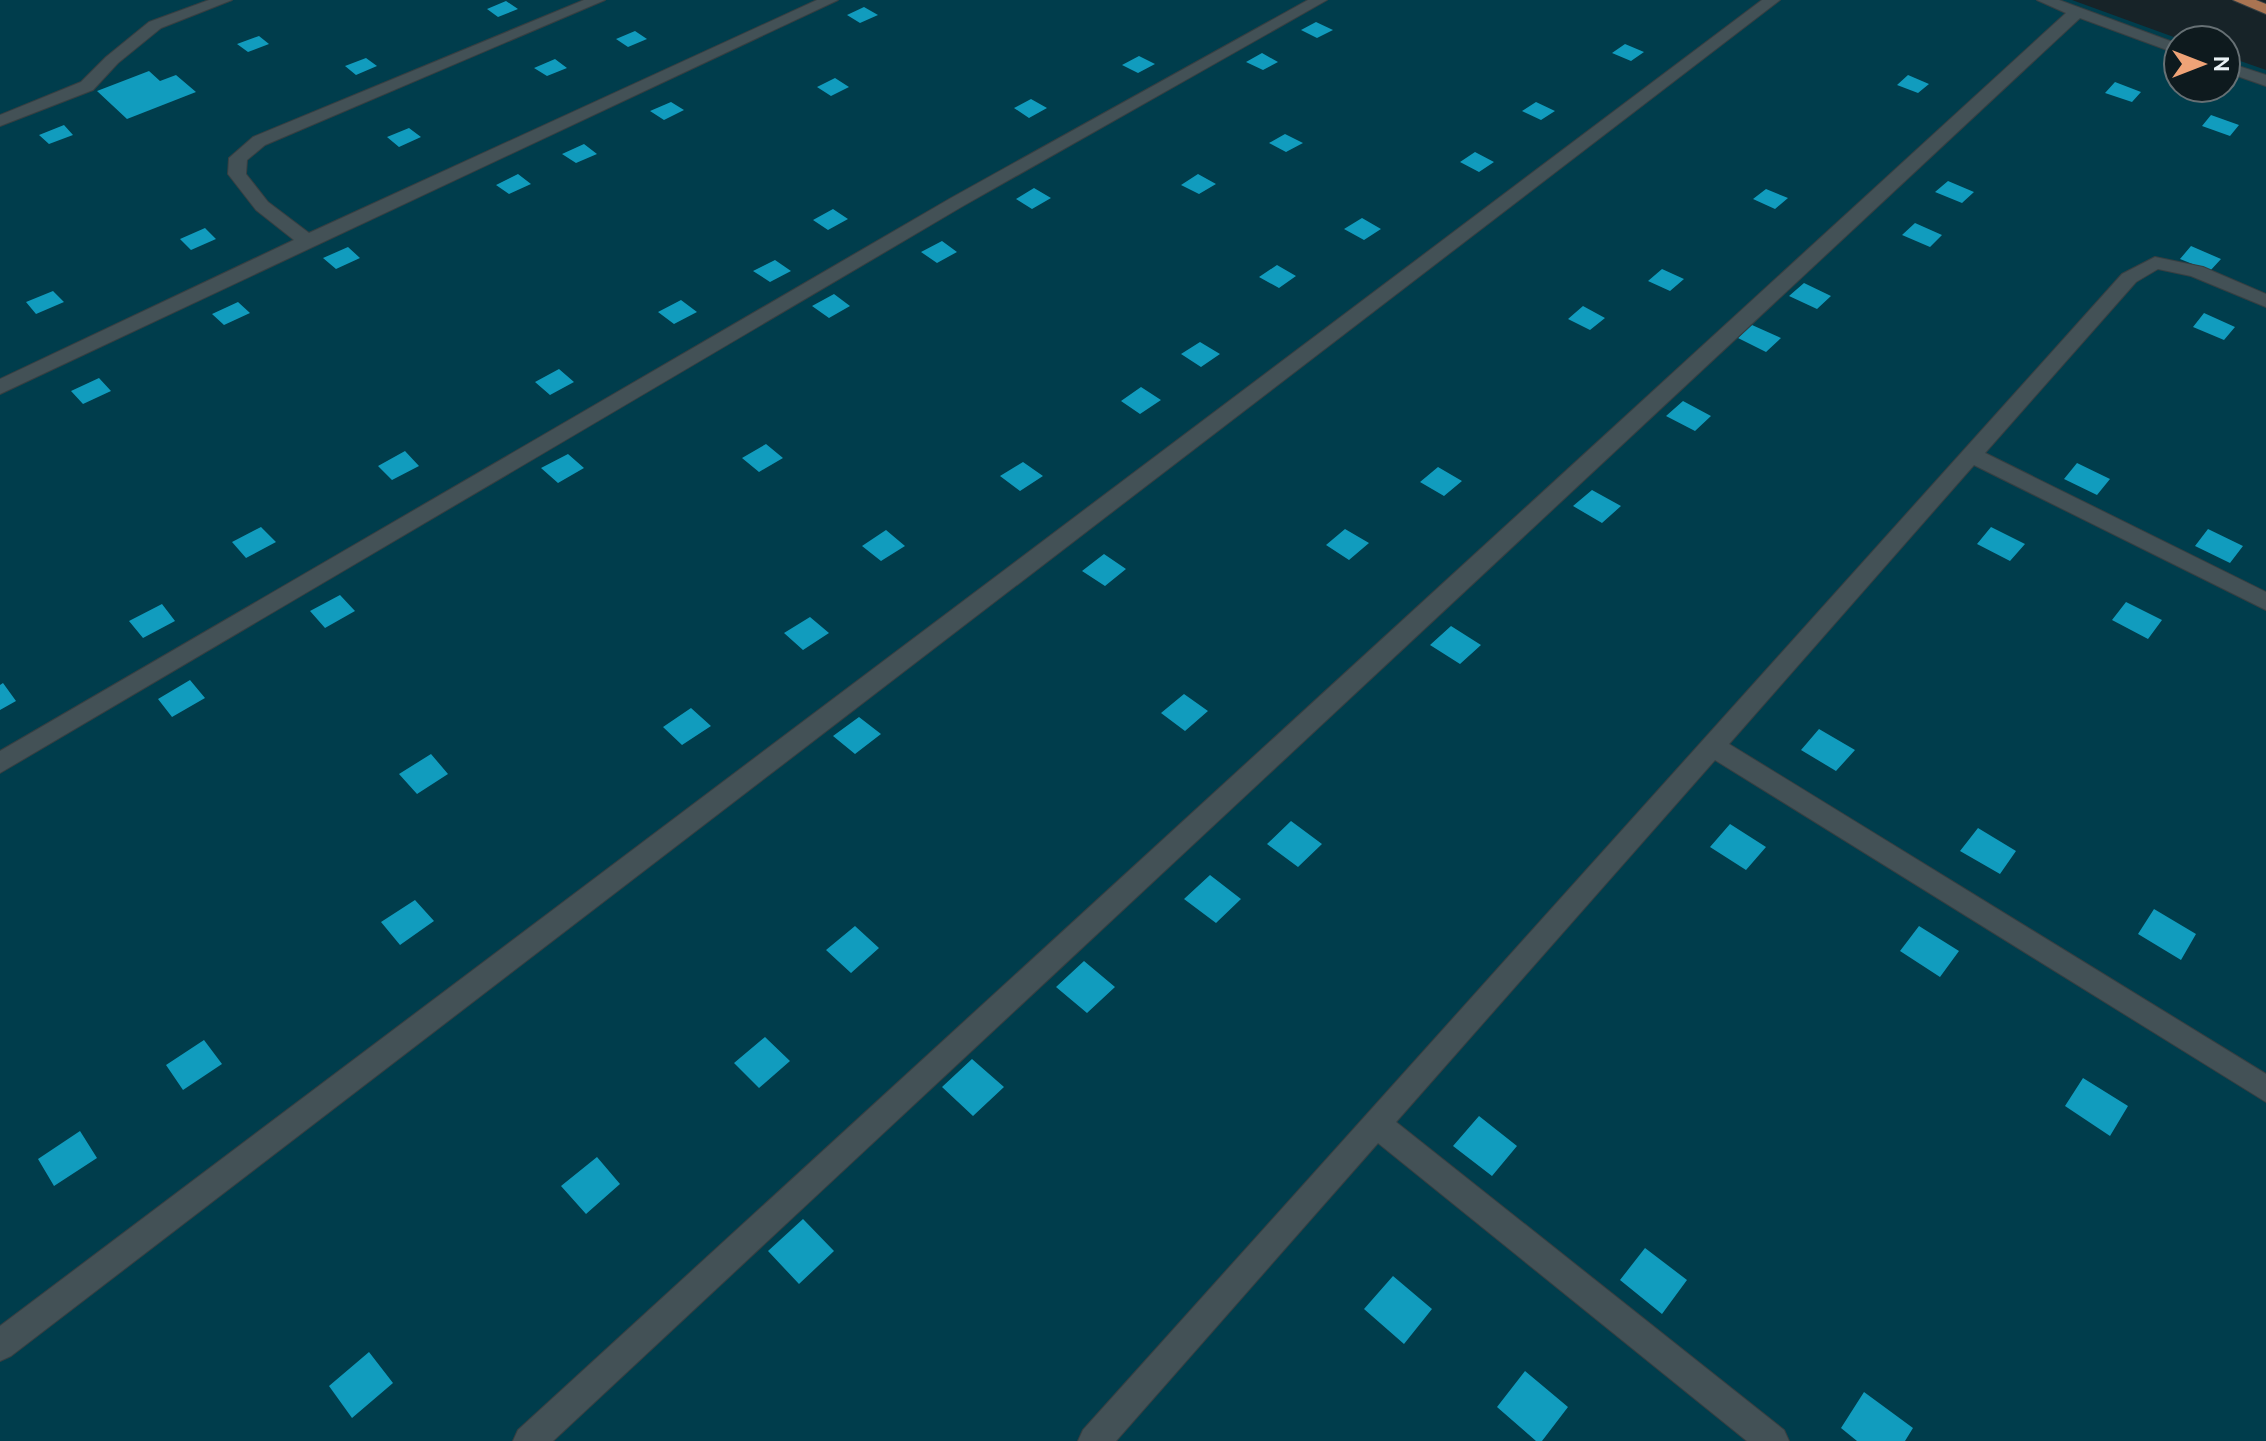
<svg xmlns="http://www.w3.org/2000/svg" width="2266" height="1441" font-family="Ubuntu,sans-serif">
<style>
.green{fill:#003d4c}
.building{fill:#119cbe}
.lines{fill:none;stroke-linecap:round;stroke-linejoin:round}
.minor-casing{stroke:#363f42;stroke-width:2}
.major-casing{stroke:#363f42;stroke-width:2}
.minor{fill:#435156;fill-rule:evenodd}
.major{fill:#aa7452;fill-rule:evenodd}
</style>
<rect width="100%" height="100%" fill="#172328"/>
<path class="green" d="M 0,0 L 2072,0 L 2182,40 L 2178,40 L 2178,88 L 2226,88 L 2226,56 L 2266,70 L 2266,1441 L 0,1441 Z"/>
<path class="building" d="M 506,1 L 518,9 L 498,17 L 487,9 Z
M 864,7 L 878,15 L 860,23 L 847,15 Z
M 1316,22 L 1333,30 L 1317,38 L 1301,30 Z
M 635,31 L 647,39 L 628,47 L 616,39 Z
M 259,36 L 269,44 L 248,52 L 237,44 Z
M 1625,44 L 1644,52 L 1631,61 L 1612,53 Z
M 1262,53 L 1278,62 L 1263,70 L 1246,62 Z
M 1139,56 L 1155,64 L 1138,73 L 1122,65 Z
M 366,58 L 377,66 L 356,75 L 345,66 Z
M 555,59 L 567,68 L 547,76 L 534,68 Z
M 149,71 L 160,81 L 176,75 L 196,92 L 127,119 L 97,91 Z
M 1908,75 L 1929,84 L 1918,93 L 1897,85 Z
M 835,78 L 849,87 L 831,96 L 817,87 Z
M 2115,82 L 2141,92 L 2132,102 L 2105,93 Z
M 1031,99 L 1047,108 L 1029,118 L 1014,108 Z
M 671,102 L 684,110 L 664,120 L 650,111 Z
M 1536,102 L 1555,111 L 1541,120 L 1522,111 Z
M 2211,115 L 2239,125 L 2230,136 L 2202,126 Z
M 64,125 L 73,135 L 49,144 L 39,135 Z
M 409,128 L 421,137 L 399,147 L 387,137 Z
M 1285,134 L 1303,143 L 1286,152 L 1269,143 Z
M 584,144 L 597,154 L 576,163 L 562,154 Z
M 1475,152 L 1494,162 L 1479,172 L 1460,162 Z
M 518,174 L 531,184 L 509,194 L 496,185 Z
M 1198,174 L 1216,184 L 1199,194 L 1181,185 Z
M 1948,181 L 1974,192 L 1962,203 L 1935,192 Z
M 1034,188 L 1051,198 L 1032,209 L 1016,199 Z
M 1766,189 L 1788,198 L 1775,209 L 1753,199 Z
M 833,209 L 848,219 L 828,230 L 813,220 Z
M 1362,218 L 1381,229 L 1364,240 L 1344,229 Z
M 1915,223 L 1942,235 L 1930,247 L 1902,235 Z
M 205,228 L 216,239 L 191,250 L 180,239 Z
M 942,241 L 957,252 L 937,263 L 921,252 Z
M 2191,246 L 2221,259 L 2210,271 L 2180,259 Z
M 348,247 L 360,258 L 336,269 L 323,258 Z
M 775,260 L 791,271 L 770,282 L 753,271 Z
M 1277,265 L 1296,276 L 1279,288 L 1259,277 Z
M 1662,269 L 1684,279 L 1670,291 L 1648,281 Z
M 1804,283 L 1831,296 L 1817,309 L 1789,296 Z
M 53,291 L 64,302 L 36,314 L 26,302 Z
M 834,294 L 850,306 L 829,318 L 812,306 Z
M 681,300 L 697,312 L 674,324 L 658,312 Z
M 238,302 L 250,313 L 224,325 L 212,314 Z
M 1583,306 L 1605,318 L 1590,330 L 1568,319 Z
M 2204,313 L 2235,327 L 2224,340 L 2193,327 Z
M 1752,325 L 1781,338 L 1766,352 L 1738,338 Z
M 1200,342 L 1220,354 L 1201,367 L 1181,354 Z
M 559,369 L 574,382 L 550,395 L 535,382 Z
M 99,378 L 111,391 L 83,404 L 71,391 Z
M 1141,387 L 1161,400 L 1140,414 L 1121,401 Z
M 1683,401 L 1711,416 L 1695,431 L 1666,416 Z
M 766,444 L 783,458 L 759,472 L 742,458 Z
M 405,451 L 419,466 L 392,480 L 378,466 Z
M 568,454 L 584,468 L 558,483 L 541,468 Z
M 1023,462 L 1043,476 L 1020,491 L 1000,476 Z
M 2077,463 L 2110,479 L 2097,495 L 2064,479 Z
M 1438,467 L 1462,481 L 1444,496 L 1420,482 Z
M 1592,490 L 1621,506 L 1602,523 L 1573,506 Z
M 261,527 L 276,542 L 246,558 L 232,542 Z
M 1991,527 L 2025,544 L 2010,561 L 1977,544 Z
M 1345,529 L 1369,543 L 1349,560 L 1326,545 Z
M 2208,529 L 2243,546 L 2230,563 L 2195,546 Z
M 886,530 L 905,546 L 881,561 L 862,546 Z
M 1104,554 L 1126,569 L 1105,586 L 1082,571 Z
M 340,595 L 355,611 L 325,628 L 310,611 Z
M 2126,602 L 2162,620 L 2148,639 L 2112,620 Z
M 162,604 L 175,621 L 143,638 L 129,621 Z
M 810,617 L 829,633 L 803,650 L 784,633 Z
M 1451,626 L 1481,645 L 1460,664 L 1430,645 Z
M 190,680 L 205,698 L 172,717 L 158,699 Z
M 3,683 L 16,701 L 0,710 L 0,685 Z
M 1184,694 L 1208,711 L 1185,731 L 1161,713 Z
M 691,708 L 711,726 L 682,745 L 663,727 Z
M 859,717 L 881,734 L 855,754 L 833,736 Z
M 1819,729 L 1855,750 L 1836,771 L 1801,750 Z
M 431,754 L 448,774 L 417,794 L 399,774 Z
M 1291,821 L 1322,844 L 1298,867 L 1267,844 Z
M 1730,824 L 1766,847 L 1746,870 L 1710,847 Z
M 1978,828 L 2016,851 L 2000,874 L 1960,851 Z
M 1210,875 L 1241,899 L 1216,923 L 1184,899 Z
M 415,900 L 434,921 L 400,945 L 381,922 Z
M 2154,909 L 2196,934 L 2181,960 L 2138,934 Z
M 855,926 L 879,948 L 851,973 L 826,950 Z
M 1919,926 L 1959,951 L 1940,977 L 1900,951 Z
M 1084,961 L 1115,987 L 1087,1013 L 1056,987 Z
M 765,1037 L 790,1061 L 759,1088 L 734,1063 Z
M 204,1040 L 222,1064 L 183,1090 L 166,1065 Z
M 972,1059 L 1004,1087 L 973,1116 L 942,1087 Z
M 2083,1078 L 2128,1106 L 2110,1136 L 2065,1106 Z
M 1479,1116 L 1517,1146 L 1492,1176 L 1453,1146 Z
M 80,1131 L 97,1158 L 54,1186 L 38,1159 Z
M 597,1157 L 620,1184 L 586,1214 L 561,1186 Z
M 803,1219 L 834,1251 L 799,1284 L 768,1251 Z
M 1645,1248 L 1687,1280 L 1662,1314 L 1620,1280 Z
M 1393,1276 L 1432,1309 L 1404,1344 L 1364,1309 Z
M 369,1352 L 393,1383 L 352,1418 L 329,1386 Z
M 1525,1371 L 1568,1407 L 1542,1441 L 1536,1441 L 1497,1407 Z
M 1864,1392 L 1913,1428 L 1905,1441 L 1857,1441 L 1841,1428 Z"/>
<g class="lines">
<g class="minor-casing">
<path id="minor" d="M 209,0 L 232,0 L 161,28 L 118,63 L 93,90 L 0,126 L 0,115 L 81,82 L 106,57 L 149,22 Z
M 584,0 L 605,0 L 265,145 L 247,160 L 246,174 L 268,202 L 309,233 L 817,0 L 838,0 L 0,394 L 0,379 L 294,240 L 256,210 L 228,174 L 229,158 L 253,137 Z
M 1308,0 L 1327,0 L 963,206 L 0,773 L 0,751 L 951,198 Z
M 1762,0 L 1780,0 L 11,1356 L 0,1361 L 0,1326 Z
M 2037,0 L 2059,0 L 2178,44 L 2178,54 L 2080,18 L 553,1441 L 513,1441 L 518,1430 L 2066,13 Z
M 2226,62 L 2266,75 L 2266,86 L 2226,72 Z
M 2155,257 L 2203,267 L 2266,294 L 2266,307 L 2191,276 L 2158,269 L 2136,282 L 1985,453 L 2266,592 L 2266,610 L 1974,465 L 1729,744 L 2266,1074 L 2266,1102 L 1715,760 L 1396,1122 L 1784,1430 L 1789,1441 L 1747,1441 L 1378,1143 L 1116,1441 L 1078,1441 L 1083,1430 L 2122,274 Z"/>
</g>
<g class="major-casing">
<path id="major" d="M 2233,0 L 2256,0 L 2266,4 L 2266,14 Z"/>
</g>
<use href="#minor" class="minor"/>
<use href="#major" class="major"/>
</g>
<g transform="translate(2202 64) rotate(90)"><circle r="38" fill="#0e1a1e" stroke="#667074" stroke-width="2"/>
<path d="M0-6L14 30L0 20L-14 30Z" fill="#efa377"/>
<text y="-12" font-size="22" font-weight="bold" text-anchor="middle" fill="#eaf2f5">N</text>
</g>
</svg>
